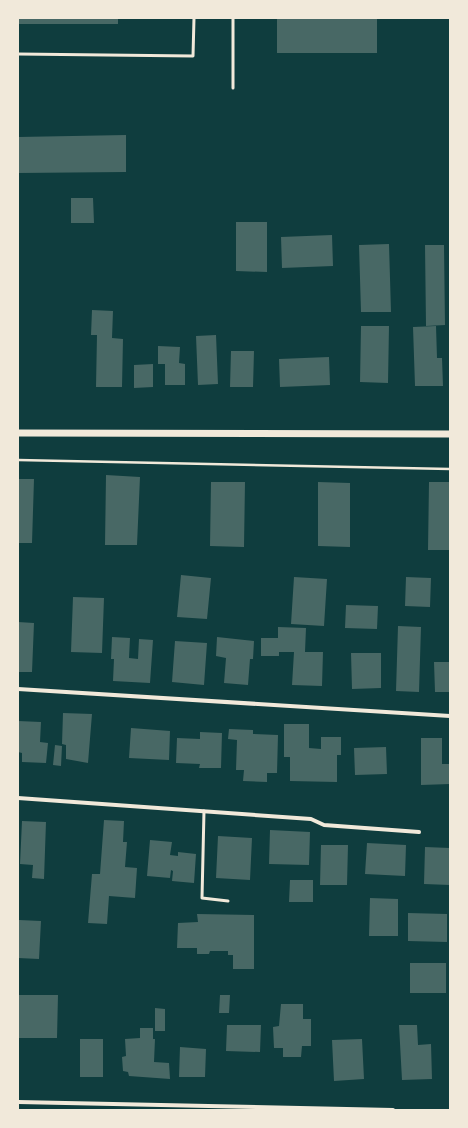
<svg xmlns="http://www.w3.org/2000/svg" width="468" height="1128" font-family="Overpass,sans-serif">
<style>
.building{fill:#486865}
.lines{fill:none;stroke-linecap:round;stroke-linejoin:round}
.path{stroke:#f1e9da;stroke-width:2.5}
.service{stroke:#f1e9da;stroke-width:3}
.minor{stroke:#f1e9da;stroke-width:4}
.tertiary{stroke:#f1e9da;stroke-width:7}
</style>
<rect width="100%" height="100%" fill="#0f3d3e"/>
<path class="building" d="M 18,18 L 118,18 L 118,24 L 18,24 Z
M 277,18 L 377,18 L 377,53 L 277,53 Z
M 126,135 L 126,172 L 18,173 L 18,137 Z
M 71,198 L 93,198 L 94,223 L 71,223 Z
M 236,222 L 267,222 L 267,272 L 236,271 Z
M 332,235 L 333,266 L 282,268 L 281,237 Z
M 389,244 L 391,312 L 361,312 L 359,245 Z
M 425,245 L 444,245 L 445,325 L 426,326 Z
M 92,310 L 113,311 L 112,338 L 123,339 L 122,387 L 96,387 L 97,335 L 91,335 Z
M 361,326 L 389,326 L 388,383 L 360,382 Z
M 436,326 L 437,358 L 442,358 L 443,386 L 415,386 L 413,327 Z
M 216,335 L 218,384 L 198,385 L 196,336 Z
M 158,346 L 180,347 L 179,363 L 185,364 L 185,385 L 165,385 L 165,364 L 158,364 Z
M 231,351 L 254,351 L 253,387 L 230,387 Z
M 329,357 L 330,385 L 280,387 L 279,359 Z
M 153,364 L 153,387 L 134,388 L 134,365 Z
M 106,475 L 140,477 L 137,545 L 105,545 Z
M 18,479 L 34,479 L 32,543 L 18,543 Z
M 211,482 L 245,482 L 244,547 L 210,546 Z
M 318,482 L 350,483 L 350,547 L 318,546 Z
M 429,482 L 450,482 L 450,550 L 428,550 Z
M 181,575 L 211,578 L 207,619 L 177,617 Z
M 294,577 L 327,579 L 324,626 L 291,624 Z
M 406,577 L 431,578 L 430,607 L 405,606 Z
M 73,597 L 104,598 L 102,653 L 71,652 Z
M 346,605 L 378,606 L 377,629 L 345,628 Z
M 18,622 L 34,623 L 32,672 L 18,672 Z
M 398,626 L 421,627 L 419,692 L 396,691 Z
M 278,627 L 306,628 L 305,652 L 323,652 L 322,686 L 292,685 L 294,652 L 279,652 L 279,656 L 261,656 L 261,638 L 278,638 Z
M 112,637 L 130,638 L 129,658 L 138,659 L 139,639 L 153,640 L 150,683 L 113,681 L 114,659 L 111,659 Z
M 217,637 L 254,641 L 253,659 L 250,659 L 248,685 L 224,683 L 226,658 L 216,656 Z
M 175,641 L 207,643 L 204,685 L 172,682 Z
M 351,653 L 381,653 L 381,688 L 352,689 Z
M 434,662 L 450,662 L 450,692 L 435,692 Z
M 63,713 L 92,714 L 88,763 L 66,759 L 66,745 L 62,744 Z
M 18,721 L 41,722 L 40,742 L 48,743 L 46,763 L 22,762 L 22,753 L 18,752 Z
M 284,724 L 309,724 L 309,748 L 321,749 L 321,737 L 341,737 L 341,755 L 337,755 L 337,782 L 290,781 L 290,757 L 284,757 Z
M 131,728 L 170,731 L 169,760 L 129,758 Z
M 229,729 L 253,730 L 253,734 L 278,735 L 277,773 L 267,773 L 267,782 L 243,781 L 244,770 L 236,770 L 237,740 L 228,739 Z
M 200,732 L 222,733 L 221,768 L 199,768 L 200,764 L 176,763 L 177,738 L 200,739 Z
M 421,738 L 442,738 L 442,764 L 450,764 L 450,784 L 421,785 Z
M 55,745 L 62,746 L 61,766 L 53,765 Z
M 386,747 L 387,774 L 355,775 L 354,748 Z
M 104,820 L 124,821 L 123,842 L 127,842 L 125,867 L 137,868 L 135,898 L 109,896 L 107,924 L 88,923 L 92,874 L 100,874 Z
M 22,821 L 46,822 L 44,879 L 32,878 L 33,865 L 20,864 Z
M 270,830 L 310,832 L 309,865 L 269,864 Z
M 218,836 L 252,838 L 250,880 L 216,878 Z
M 150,840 L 172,842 L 170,855 L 178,856 L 178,852 L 196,854 L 194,883 L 172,881 L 173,871 L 171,870 L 170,878 L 147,876 Z
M 367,843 L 406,845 L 405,876 L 365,874 Z
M 321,845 L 348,845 L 347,885 L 320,885 Z
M 425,847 L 450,848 L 450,885 L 424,884 Z
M 290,880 L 313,880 L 313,902 L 289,902 Z
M 370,898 L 398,899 L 398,936 L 369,936 Z
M 408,913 L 447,914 L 447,942 L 408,941 Z
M 197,914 L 254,915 L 254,969 L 233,969 L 233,955 L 228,955 L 228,951 L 210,951 L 209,954 L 197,954 L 197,948 L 177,948 L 178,923 L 198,922 Z
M 19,920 L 41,921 L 39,959 L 18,958 Z
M 410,963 L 446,963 L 446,993 L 410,993 Z
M 18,995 L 58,995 L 57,1038 L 18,1038 Z
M 220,995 L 230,995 L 229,1013 L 219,1013 Z
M 281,1004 L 303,1004 L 303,1019 L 311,1019 L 311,1046 L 302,1046 L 301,1057 L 283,1057 L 283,1048 L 274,1048 L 273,1027 L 279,1026 Z
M 155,1008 L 165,1009 L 165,1031 L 155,1031 Z
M 227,1025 L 261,1025 L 260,1052 L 226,1051 Z
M 399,1025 L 417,1025 L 418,1045 L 431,1044 L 432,1079 L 402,1080 Z
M 140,1028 L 153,1028 L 153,1039 L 155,1039 L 154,1062 L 169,1063 L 170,1079 L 129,1076 L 128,1072 L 123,1071 L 122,1057 L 126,1056 L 125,1039 L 140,1038 Z
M 80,1039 L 103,1039 L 103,1077 L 80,1077 Z
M 362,1039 L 364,1079 L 334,1081 L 332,1040 Z
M 180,1047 L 206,1049 L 205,1077 L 179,1077 Z"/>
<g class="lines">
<path class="path" d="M 18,460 L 450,469"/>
<path class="service" d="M 233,18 L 233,88
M 18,54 L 193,56 L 194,18
M 204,811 L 202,898 L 228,901"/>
<path class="minor" d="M 18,689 L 450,716
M 18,798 L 311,819 L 324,825 L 419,832
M 18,1102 L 393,1110"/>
<path class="tertiary" d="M 18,433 L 450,434"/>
</g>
<rect width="468" height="1128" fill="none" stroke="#f1e9da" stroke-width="38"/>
</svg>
